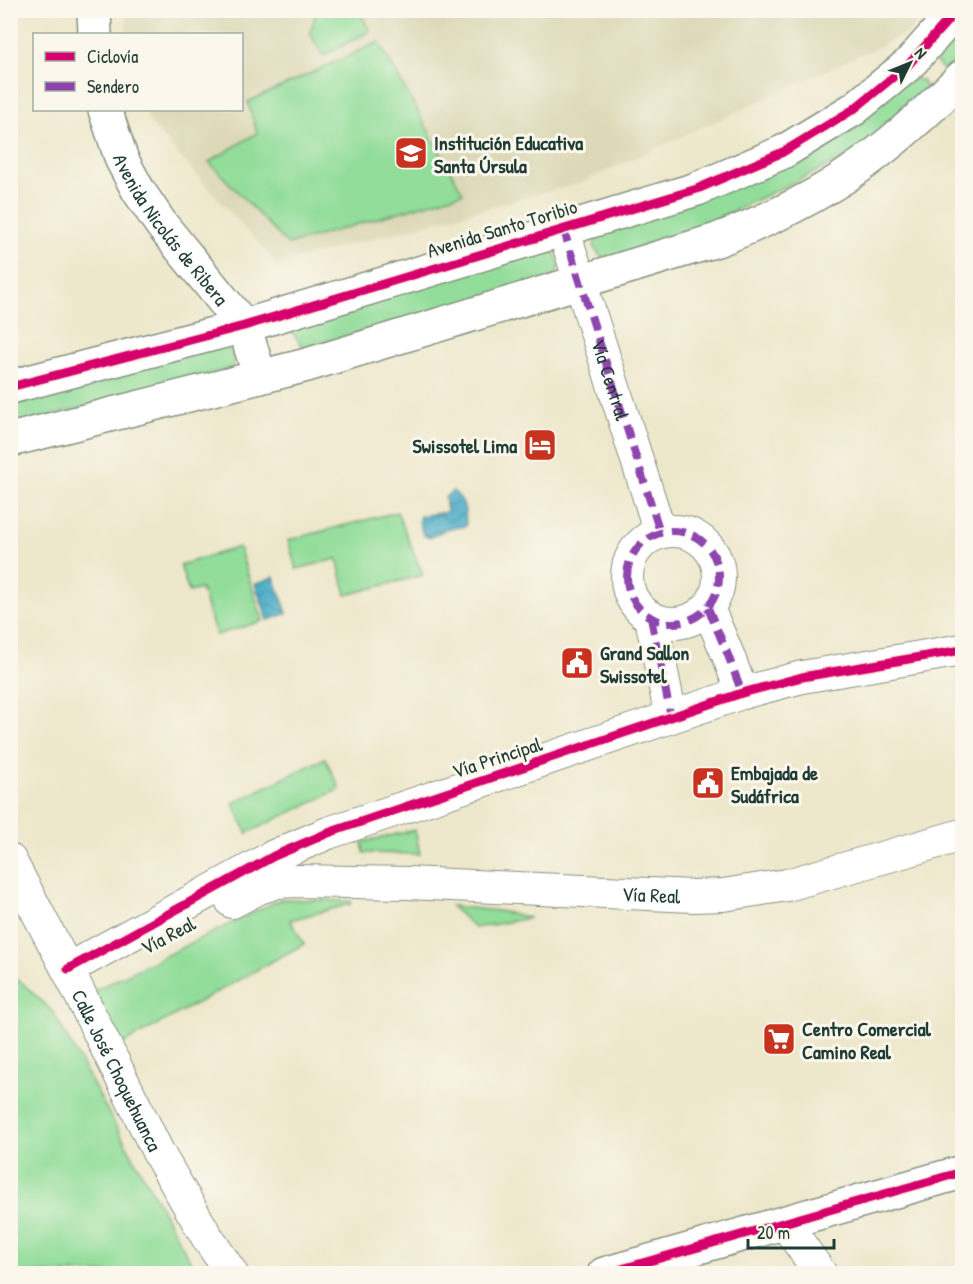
<svg xmlns="http://www.w3.org/2000/svg" width="973" height="1284" font-family="'Patrick Hand',sans-serif">
<style>
.built{fill:#ddd9b8}
.green{fill:#91dd99;stroke:#588d66;stroke-width:1.5}
.water{fill:url(#water-waves);stroke:#34747e;stroke-width:1.5}
.lines{fill:none;stroke-linecap:round;stroke-linejoin:round}
.minor-casing{stroke:#869280;stroke-width:34}
.tertiary-casing{stroke:#869280;stroke-width:36}
.secondary-casing{stroke:#869280;stroke-width:36}
.minor{stroke:#fff;stroke-width:32}
.tertiary{stroke:#fff;stroke-width:33}
.secondary{stroke:#fff;stroke-width:33}
.quiet{stroke:#8e44ad;stroke-width:8;stroke-dasharray:15 8;stroke-linecap:butt}
.cycleway-casing{stroke:#fbf7ec;stroke-width:13}
.cycleway{stroke:#d6006c;stroke-width:9}
.labels{text-anchor:middle;dominant-baseline:central;stroke-width:6;stroke-linejoin:round;paint-order:stroke}
.poi-label{font-size:20px;font-weight:bold;fill:#1f3d34;stroke:#fbf7ec;text-anchor:start}
.street-label{font-size:20px;fill:#1f3d34;stroke:#fbf7ec}
</style>
<defs>
<pattern id="water-waves" width="16" height="10" patternUnits="userSpaceOnUse" patternTransform="scale(1.5)"><rect width="16" height="10" fill="#48acc7"/><path d="M0 5q4-4 8 0t8 0" fill="none" stroke="#3b8da2"/></pattern>
</defs>
<rect width="100%" height="100%" fill="#fbf7ec"/>
<filter id="ink" filterUnits="userSpaceOnUse"><feTurbulence type="fractalNoise" baseFrequency=".0167" numOctaves="2"/><feDisplacementMap in="SourceGraphic" scale="12" xChannelSelector="R" yChannelSelector="G"/><feConvolveMatrix kernelMatrix="1 2 1 2 8 2 1 2 1" color-interpolation-filters="sRGB"/></filter>
<filter id="wash" filterUnits="userSpaceOnUse"><feTurbulence type="fractalNoise" baseFrequency=".008" numOctaves="4" result="noise"/><feDisplacementMap in="SourceGraphic" scale="24" xChannelSelector="R" yChannelSelector="G"/><feGaussianBlur stdDeviation="1.35" result="paint"/><feColorMatrix in="noise" values="0 0 0 0 0 0 0 0 0 0 0 0 0 0 0 0 0 1.4 0 .05"/><feComposite in="paint" operator="in"/></filter>
<g filter="url(#wash)">
<rect width="100%" height="100%" fill="#ede7cb"/>
<path class="built" d="M 127,10 L 926,11 L 910,32 L 580,183 L 277,264 L 149,122 L 145,110 L 242,110 L 242,34 L 126,34 Z"/>
<path class="green" d="M 317,11 L 359,11 L 370,31 L 323,56 L 310,33 Z
M 962,16 L 962,50 L 946,73 L 934,60 Z
M 379,42 L 463,193 L 288,245 L 209,162 L 257,133 L 248,102 Z
M 908,77 L 923,81 L 928,94 L 870,146 L 708,223 L 610,258 L 602,258 L 594,248 L 595,236 Z
M 550,249 C 560,259 562,264 555,277 L 304,348 L 285,323 Z
M 225,342 L 233,356 L 233,368 L 11,426 L 11,394 Z
M 397,512 L 423,575 L 346,595 L 337,559 L 296,569 L 288,540 Z
M 239,547 L 263,621 L 216,635 L 201,589 L 189,592 L 180,565 Z
M 325,758 L 340,789 L 247,833 L 233,803 Z
M 415,830 L 420,854 L 364,853 L 362,842 Z
M 281,899 L 351,901 L 351,904 L 290,920 L 304,944 L 117,1047 L 93,991 Z
M 451,906 L 499,911 L 530,918 L 475,928 Z
M 19,980 L 53,1012 L 197,1273 L 11,1273 L 10,985 Z"/>
<path class="water" d="M 453,491 C 466,501 465,510 466,526 L 444,530 L 430,538 L 423,535 L 419,520 L 420,516 L 447,512 L 445,497 Z
M 274,577 L 287,613 L 268,620 L 255,584 Z"/>
</g>
<g filter="url(#ink)">
<g class="lines">
<g class="minor-casing">
<g id="minor">
<path id="s1" d="M 563,228 L 660,532"/>
<circle cx="673" cy="577" r="46"/>
<path d="M 708,608 L 728,655 L 742,693"/>
<path d="M 651,618 L 671,717"/>
<path id="s2" d="M 10,860 L 75,984 L 159,1154 L 207,1237 L 232,1274"/>
<path id="s3" d="M 232,902 L 259,888 L 277,882 L 297,881 L 408,883 L 693,896 L 723,895 L 787,885 L 962,835"/>
<path d="M 68,969 L 274,856 L 328,833 L 742,693 L 802,677 L 962,650"/>
<path d="M 785,1223 L 821,1274"/>
</g>
</g>
<g class="tertiary-casing">
<g id="tertiary">
<path d="M 94,10 L 95,34"/>
<path id="s4" d="M 105,110 L 122,160 L 138,190 L 161,224 L 244,326 L 260,377"/>
<path d="M 10,387 L 244,326 L 697,189 L 783,152 L 854,109 L 909,64 L 957,10"/>
<path d="M 10,440 L 307,365 L 717,240 C 756,225 794,208 830,186 C 878,157 922,117 962,77"/>
</g>
</g>
<g class="secondary-casing">
<path id="secondary" d="M 604,1274 L 962,1172"/>
</g>
<use href="#minor" class="minor"/>
<use href="#tertiary" class="tertiary"/>
<use href="#secondary" class="secondary"/>
<path class="quiet" d="M 563,228 L 660,532
M627 577a46 46 0 1 1 92 0a46 46 0 1 1-92 0Z
M 708,608 L 728,655 L 742,693
M 651,618 L 671,717"/>
<g class="cycleway-casing">
<path id="cycleway" d="M 10,387 L 244,326 L 697,189 L 783,152 L 854,109 L 909,64 L 957,10
M 68,969 L 274,856 L 328,833 L 742,693 L 802,677 L 962,650
M 604,1274 L 962,1172"/>
</g>
<use href="#cycleway" class="cycleway"/>
</g>
</g>
<defs>
<g id="school-square" transform="scale(1.725)"><rect x="-9" y="-9" width="18" height="18" rx="4" fill="#c8321e" stroke="#fbf7ec"/><path d="M0-5L7-2L0 1L-7-2ZM-4 1L0 2.5L4 1V4Q0 6-4 4Z" fill="#fff"/></g>
<g id="hotel-square" transform="scale(1.725)"><rect x="-9" y="-9" width="18" height="18" rx="4" fill="#c8321e" stroke="#fbf7ec"/><path d="M-6-4.5h1.5V1H6V5H4.5V3h-9V5H-6ZM-4 0a1.8 1.8 0 1 1 3.6 0ZM.5 0V-2.5h3Q6-2.5 6 0Z" fill="#fff"/></g>
<g id="civic-square" transform="scale(1.725)"><rect x="-9" y="-9" width="18" height="18" rx="4" fill="#c8321e" stroke="#fbf7ec"/><path d="M-.6-6.5H3V-4.5H.6V-3L4-1V1h2V6H-6V1h2V-1L-.6-3ZM-1.2 2.5V6h2.4V2.5Z" fill="#fff"/></g>
<g id="supermarket-square" transform="scale(1.725)"><rect x="-9" y="-9" width="18" height="18" rx="4" fill="#c8321e" stroke="#fbf7ec"/><path d="M-6-5.5h2.5l.6 2H6L4.5 2H-2.5L-4.4-4H-6ZM-1.5 3.2a1.3 1.3 0 1 0 .1 0ZM3 3.2a1.3 1.3 0 1 0 .1 0Z" fill="#fff"/></g>
</defs>
<g fill-rule="evenodd">
<use href="#school-square" x="411" y="153"/>
<use href="#hotel-square" x="540" y="445"/>
<use href="#civic-square" x="577" y="663"/>
<use href="#civic-square" x="708" y="783"/>
<use href="#supermarket-square" x="779" y="1039"/>
</g>
<g class="labels">
<g class="poi-label">
<text x="434" y="142">Institución Educativa<tspan x="434" dy="23">Santa Úrsula</tspan></text>
<text x="517" y="445" text-anchor="end">Swissotel Lima</text>
<text x="600" y="652">Grand Sallon<tspan x="600" dy="23">Swissotel</tspan></text>
<text x="731" y="772">Embajada de<tspan x="731" dy="23">Sudáfrica</tspan></text>
<text x="802" y="1028">Centro Comercial<tspan x="802" dy="23">Camino Real</tspan></text>
</g>
<g class="street-label">
<text stroke="none"><textPath href="#s4" startOffset="138">Avenida Nicolás de Ribera</textPath></text>
<text transform="translate(502 228) rotate(-17)">Avenida Santo Toribio</text>
<text stroke="none"><textPath href="#s1" startOffset="159">Vía Central</textPath></text>
<text transform="translate(497 757) rotate(-18)">Vía Principal</text>
<text stroke="none"><textPath href="#s3" startOffset="424">Vía Real</textPath></text>
<text transform="translate(168 935) rotate(-28)">Vía Real</text>
<text stroke="none"><textPath href="#s2" startOffset="236">Calle José Choquehuanca</textPath></text>
</g>
</g>
<rect width="973" height="1284" fill="none" stroke="#fbf7ec" stroke-width="36"/>
<rect x="33" y="33" width="210" height="78" fill="#fbf7ec" stroke="#a3ada2" stroke-width="1.5"/>
<rect x="45" y="52" width="30" height="9" fill="#d6006c" stroke="#a3ada2" stroke-width="1.5"/>
<text x="87" y="63" font-size="18" fill="#1f3d34">Ciclovía</text>
<rect x="45" y="82" width="30" height="9" fill="#8e44ad" stroke="#a3ada2" stroke-width="1.5"/>
<text x="87" y="93" font-size="18" fill="#1f3d34">Sendero</text>
<g transform="translate(910 63) rotate(47)" stroke="#fbf7ec" stroke-width="4.5" paint-order="stroke">
<path d="M0-4.5L10 22L0 15L-10 22Z" fill="#1f3d34"/>
<text y="-9" font-size="16" font-weight="bold" text-anchor="middle" fill="#1f3d34">N</text>
</g>
<path d="M748 1239v9h86v-9" fill="none" stroke="#1f3d34" stroke-width="3"/>
<text x="757" y="1239" font-size="18" fill="#1f3d34" stroke="#fbf7ec" stroke-width="4.5" paint-order="stroke">20 m</text>
</svg>
